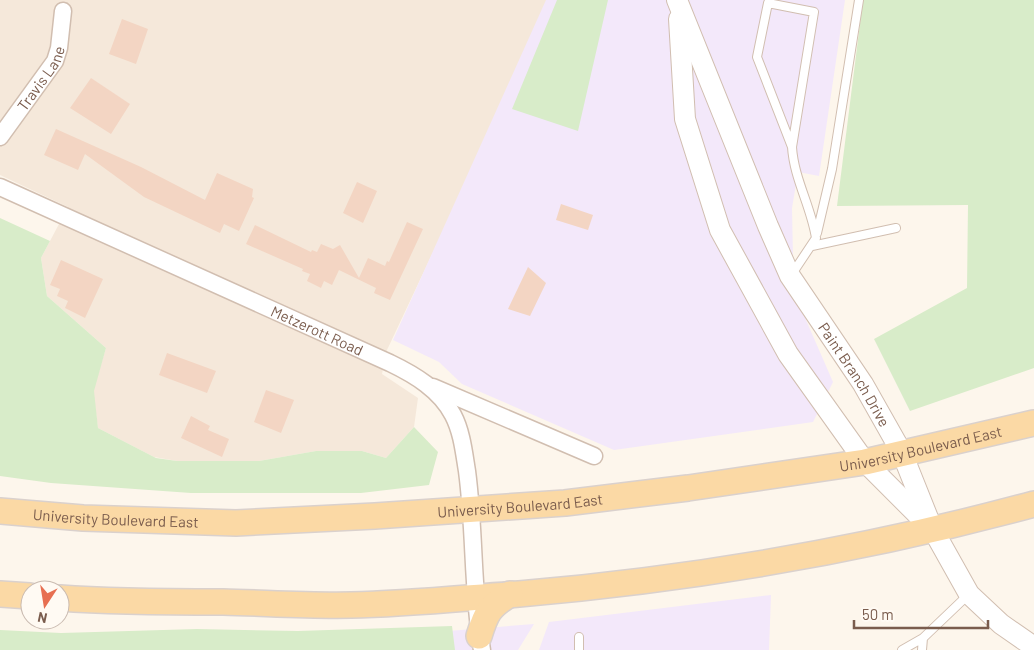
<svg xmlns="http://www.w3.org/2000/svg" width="1034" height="650" font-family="Barlow,sans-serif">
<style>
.residential{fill:#f5e8da}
.education{fill:#f3e8fa}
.green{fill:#d8ecc9}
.building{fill:#f3d5c3}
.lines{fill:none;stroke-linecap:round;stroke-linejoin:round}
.service-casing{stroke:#d1beb0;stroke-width:10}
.minor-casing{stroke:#d1beb0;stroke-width:19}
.tertiary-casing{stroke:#d1beb0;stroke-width:22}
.primary-casing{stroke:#dad1cd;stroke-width:28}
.service{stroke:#fff;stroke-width:8}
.minor{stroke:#fff;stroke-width:16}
.tertiary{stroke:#fff;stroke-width:20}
.primary{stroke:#fbd9a5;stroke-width:25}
.labels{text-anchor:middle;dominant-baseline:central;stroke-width:4.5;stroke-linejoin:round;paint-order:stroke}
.street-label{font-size:15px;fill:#7a5c4d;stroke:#fffaf3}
</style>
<rect width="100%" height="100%" fill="#fdf6ec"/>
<path class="residential" d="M 0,0 L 557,0 L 492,127 L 387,350 L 382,374 L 418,398 L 414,427 L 386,458 L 362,451 L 316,451 L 259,461 L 177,461 L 154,457 L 98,428 L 93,391 L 106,348 L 47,296 L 41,258 L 68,207 L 0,175 Z"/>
<path class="education" d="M 546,0 L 845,0 L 819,176 L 798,172 L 792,208 L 793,257 L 798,292 L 806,320 L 833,382 L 813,422 L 614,450 L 462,384 L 439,362 L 393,340 Z
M 771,595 L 769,650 L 539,650 L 549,622 Z
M 534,624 L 518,650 L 236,650 L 399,635 Z"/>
<path class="green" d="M 557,0 L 608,0 L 578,131 L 512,109 Z
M 863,0 L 1034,0 L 1034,368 L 910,411 L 874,339 L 967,288 L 968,205 L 837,206 Z
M 0,218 L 50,241 L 41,258 L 47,296 L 106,348 L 94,391 L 98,428 L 156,458 L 177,461 L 259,461 L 316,451 L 362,451 L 386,458 L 414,427 L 438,452 L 429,485 L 361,493 L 191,493 L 51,483 L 0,476 Z
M 452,626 L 455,650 L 0,650 L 0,630 L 61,633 L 197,629 L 298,631 Z"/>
<path class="building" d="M 122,19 L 148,29 L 136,64 L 109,54 Z
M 91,78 L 130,104 L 111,134 L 70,108 Z
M 56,129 L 141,167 L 205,200 L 217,173 L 253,189 L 252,197 L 254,198 L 239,231 L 224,224 L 220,233 L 144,197 L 85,154 L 78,170 L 44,155 Z
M 357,182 L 377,191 L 363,223 L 343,213 Z
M 561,204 L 593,215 L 588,230 L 556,220 Z
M 407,222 L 423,229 L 390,300 L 374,293 L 376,288 L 339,270 L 332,285 L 324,281 L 321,288 L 307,281 L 310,274 L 302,271 L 303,269 L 246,244 L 255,225 L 311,252 L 312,250 L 317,252 L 321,244 L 333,249 L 340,245 L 359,278 L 368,258 L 385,266 L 387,261 L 389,262 Z
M 61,260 L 103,279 L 85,318 L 65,308 L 68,301 L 57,296 L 60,289 L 50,285 Z
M 528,267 L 546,283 L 530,316 L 508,309 Z
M 167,353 L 216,371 L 207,393 L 159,375 Z
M 266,390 L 294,400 L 281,433 L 254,422 Z
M 191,416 L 210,426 L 208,430 L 229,439 L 222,457 L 181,438 Z"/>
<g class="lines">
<g class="service-casing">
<path id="service" d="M 817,233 L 832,169 L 859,0
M 812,246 L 896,228
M 792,274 L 816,238 C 811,206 794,179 792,147 L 814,12 L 768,3 L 757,57 L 792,147
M 579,650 L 579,637
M 902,650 L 923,638 L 968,595
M 922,650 L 923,638"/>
</g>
<g class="minor-casing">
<g id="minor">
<path id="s1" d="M 0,137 L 55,61 L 59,48 L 63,11"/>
<path id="s2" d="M 0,187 L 390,363 C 415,375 440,390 453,415 C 462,432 464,453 467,471 C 475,531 472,591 482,650"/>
<path d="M 433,387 L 594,456"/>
</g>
</g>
<g class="tertiary-casing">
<g id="tertiary">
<path id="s3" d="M 677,0 L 768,226 L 790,276 L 863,384 L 902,453 L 932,528 L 969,594 L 1001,624 L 1034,647"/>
<path d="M 679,19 L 685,119 L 720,230 L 788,354 L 865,462 L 925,522"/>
</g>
</g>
<g class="primary-casing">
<g id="primary">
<path id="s4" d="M 0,511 L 83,518 L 236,523 L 375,516 L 565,503 L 688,488 L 865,462 L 1034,423"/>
<path d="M 0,594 L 30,596"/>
<path d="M 60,598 C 114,602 169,602 223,602 C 266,603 309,606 351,605 C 407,604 463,598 519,594 C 693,579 865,550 1034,504"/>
<path d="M 479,636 C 486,613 489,607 510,594"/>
</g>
</g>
<use href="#service" class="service"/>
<use href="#minor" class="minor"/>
<use href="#tertiary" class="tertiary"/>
<use href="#primary" class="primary"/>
</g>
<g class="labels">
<g class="street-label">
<text stroke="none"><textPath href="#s1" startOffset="72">Travis Lane</textPath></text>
<text stroke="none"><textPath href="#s2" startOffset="348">Metzerott Road</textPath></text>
<text stroke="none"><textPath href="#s3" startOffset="416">Paint Branch Drive</textPath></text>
<text stroke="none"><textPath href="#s4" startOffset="926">University Boulevard East</textPath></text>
<text stroke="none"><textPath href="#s4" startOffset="521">University Boulevard East</textPath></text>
<text stroke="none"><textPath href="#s4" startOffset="116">University Boulevard East</textPath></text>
</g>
</g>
<g transform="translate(45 605) rotate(192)"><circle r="24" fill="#fffaf3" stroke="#cabbb1"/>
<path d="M0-4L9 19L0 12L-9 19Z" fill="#e76f51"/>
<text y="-8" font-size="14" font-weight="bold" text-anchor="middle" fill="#7a5c4d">N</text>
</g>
<path d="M854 620v8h134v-8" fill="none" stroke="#7a5c4d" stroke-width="2.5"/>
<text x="862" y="620" font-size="15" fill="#7a5c4d" stroke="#fffaf3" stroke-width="4" paint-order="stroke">50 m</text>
</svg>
